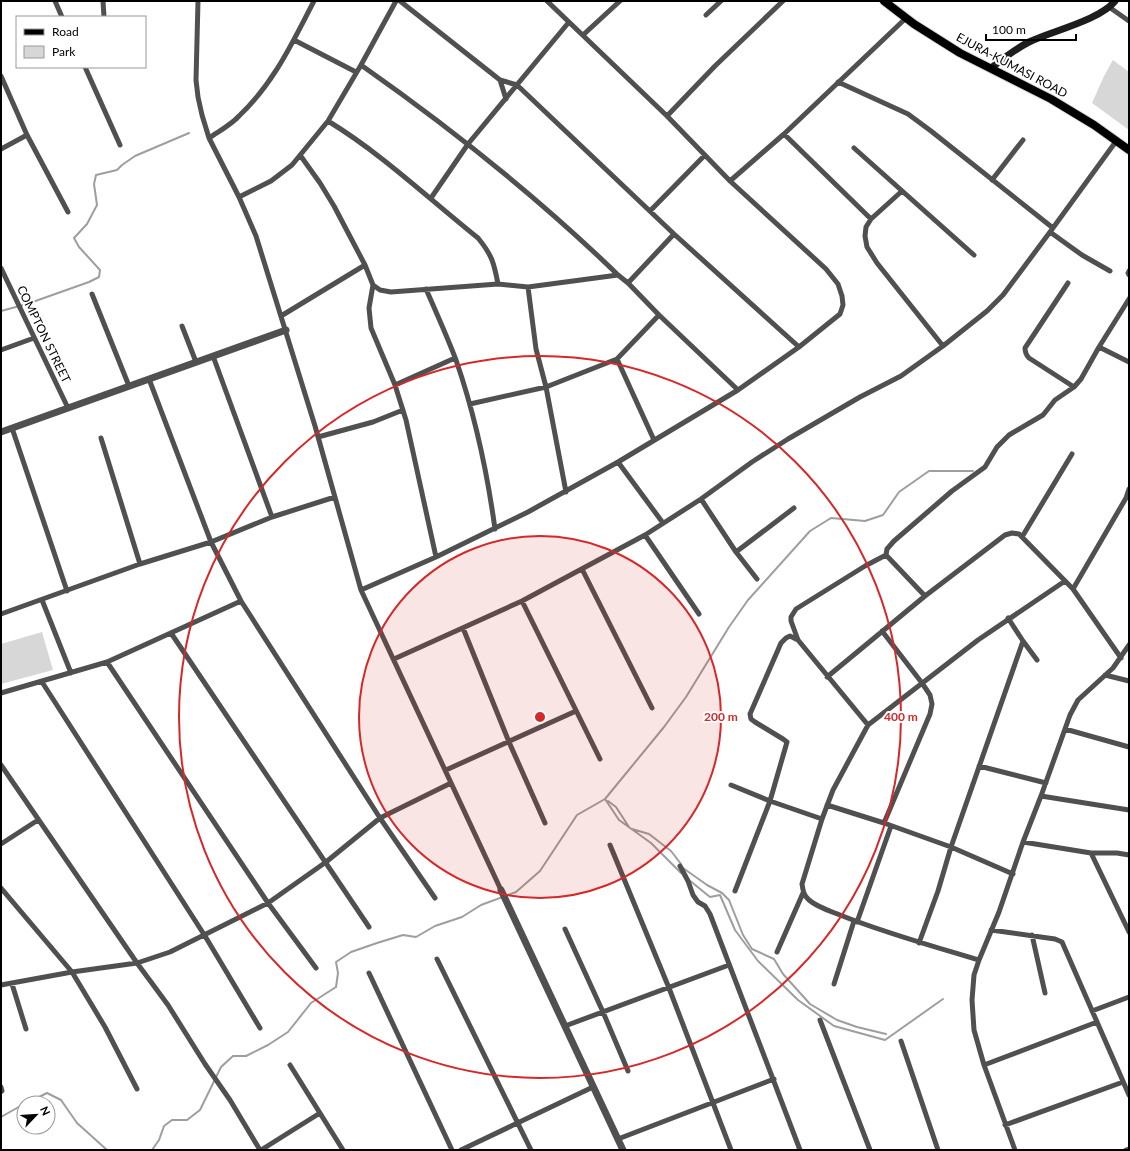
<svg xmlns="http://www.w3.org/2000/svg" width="1130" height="1151" font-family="Lato,sans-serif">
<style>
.green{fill:#d7d7d7}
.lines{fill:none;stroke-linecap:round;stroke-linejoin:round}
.stream{stroke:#9e9e9e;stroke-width:2}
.primary-casing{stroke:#dbdbdb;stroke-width:10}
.minor{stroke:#505050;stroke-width:5}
.tertiary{stroke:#505050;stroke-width:7}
.secondary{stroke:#1d1d1d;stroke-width:7}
.primary{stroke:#000;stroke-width:8}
.ring{fill:none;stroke:#d62828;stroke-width:2}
.labels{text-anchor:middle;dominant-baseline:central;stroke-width:4;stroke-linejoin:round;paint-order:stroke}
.street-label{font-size:12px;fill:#000;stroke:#fff}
.centre{fill:#d62828;stroke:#fff;stroke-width:2}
.ring-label{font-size:12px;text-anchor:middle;font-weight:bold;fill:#d62828;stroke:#fff;stroke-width:4;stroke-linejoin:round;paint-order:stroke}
</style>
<rect width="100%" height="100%" fill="#fff"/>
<path class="green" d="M 1113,60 L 1129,72 L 1129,130 L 1092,103 L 1104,76 Z
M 42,632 L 53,670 L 1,684 L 1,644 Z"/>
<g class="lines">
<path class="stream" d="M 1,311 L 27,304 L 89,282 L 99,277 L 100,270 L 79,247 L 74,238 L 87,224 L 97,205 L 94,184 L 96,175 L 117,170 L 122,165 L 135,156 L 189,133
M 605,799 L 619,820 L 651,843 L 681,873
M 608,801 L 616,807 L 629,827
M 632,829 L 649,834 L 671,851 L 681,864
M 683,868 L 707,885 L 722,893 L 729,900 L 743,935 L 752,949 L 774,959 L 783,974 L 810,1004 L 837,1020 L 857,1027 L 886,1034
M 689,880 L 710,897 L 720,895 L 735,930 L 758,961 L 798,1000 L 834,1026 L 885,1040 L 943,999
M 27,1103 L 47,1093 L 61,1100 L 77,1123 L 107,1150
M 1,1117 L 24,1104
M 152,1150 L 159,1140 L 164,1126 L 172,1120 L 187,1120 L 200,1110 L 221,1067 L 233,1056 L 246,1056 L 268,1045 L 288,1032 L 311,1003 L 336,987 L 338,973 L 336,962 L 351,952 L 377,943 L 403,935 L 416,937 L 435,926 L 462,917 L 481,905 L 516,892 L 540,871 L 577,815 L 605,799 L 664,727 L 686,697 L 729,627 L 748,600 L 810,531 L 831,518 L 865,521 L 883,515 L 899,492 L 929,471 L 973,471"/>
<g class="primary-casing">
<path id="primary" d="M 884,1 L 914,24 L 960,53 L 1051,99 L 1094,125 L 1129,150"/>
</g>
<path class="minor" d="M 55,1 L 62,17
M 103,1 L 104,17
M 198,1 L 196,80 L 198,97 L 202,115 L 209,138 L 239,197 L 256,236 L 315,426 L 361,590 L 501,890
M 400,1 L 500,80 L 517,85 L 674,234 L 799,347
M 1109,7 L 1129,21
M 706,15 L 721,1
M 583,35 L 620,1
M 294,40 L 356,72
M 361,65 C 452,129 539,198 618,275
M 85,67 L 120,145
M 1,76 L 27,135 L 68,212
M 500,80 L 506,99
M 838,82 L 908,114 L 931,131 L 1053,228
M 667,116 L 715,66 L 783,1
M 328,121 C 382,154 428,198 478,238 C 492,255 494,263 498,284
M 784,134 L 871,219
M 209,138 C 219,131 231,125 239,116 C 274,83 292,43 314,1
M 854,148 L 974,255
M 1,149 L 27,135
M 300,155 L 320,183 L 334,206 L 365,265 L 373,285 L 380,290 L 391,292 L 498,284 L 528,287 L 618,275 L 628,283 L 659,315 L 738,390
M 992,180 L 1023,140
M 730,181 L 784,134 L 905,19
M 902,191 L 871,219 L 866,227 L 865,236 L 867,247 L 877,263 L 943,346
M 239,197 L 271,181 L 292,165 L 328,121 L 361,65 L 396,1
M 431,198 L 468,144 L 569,22
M 650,211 L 705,155
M 1050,232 L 1082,255 L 1110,271
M 1,268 L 68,408
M 1129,271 L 1128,273 L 1129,275
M 628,283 L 674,234
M 1068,283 L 1025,348 C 1025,353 1026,355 1029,358 L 1074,387
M 373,285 L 369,308 L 371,328 L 395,385 L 406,420 L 436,557
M 528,287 L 536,349 L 546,387 L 566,492
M 426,289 C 436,312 447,336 456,360 C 475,415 487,471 495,529
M 92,294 L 129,386
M 281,316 L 365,265
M 182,326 L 196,362
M 1099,347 L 1129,362
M 1,350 L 34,338
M 213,356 L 272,517
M 617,359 L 654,440
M 149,379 L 211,542 L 241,601 L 380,818 L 435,898
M 395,385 L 455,358
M 470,404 L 546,387 L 617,359 L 659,315
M 12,428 L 67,591
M 318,437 L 373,422 L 403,410
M 101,438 L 140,564
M 618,462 L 663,523
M 701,499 L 736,552 L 757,579
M 645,535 L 699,614
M 1022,537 L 1072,454
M 736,552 L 794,508
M 886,555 L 887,549 L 894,541 L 952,491 L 985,467 L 997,447 L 1009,435 L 1043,415 L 1055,400 L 1074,387 L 1081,379 L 1099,347 L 1129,299
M 582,569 L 652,708
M 1073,589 L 1126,498 L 1129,489
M 361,590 L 436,557 L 528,512 L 618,462 L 738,390 L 799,347 L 840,314 L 843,305 L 842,296 L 838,284 L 826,269 L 730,181 L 667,116 L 547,1
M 42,600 L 71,673
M 522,601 L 600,759
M 1,614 L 140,564 L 211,542 L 272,517 L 335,497
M 1008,618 L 1023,641 L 1037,660
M 463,628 L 509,742 L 545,823
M 882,631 L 922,683 L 930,695 L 932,704 L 930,714 L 884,823
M 171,633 L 369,927
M 394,659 L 522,601 L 645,535 L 701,499 L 752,462 L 788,439 L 860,397 L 901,376 L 943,346 L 987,311 L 1003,295 L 1050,232 L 1117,140
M 107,662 L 268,903 L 316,968
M 1105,675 L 1129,681
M 827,677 L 925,596 L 1005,535 L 1012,533 L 1019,534 L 1073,589 L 1121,658
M 42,682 L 205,936 L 260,1028
M 1,693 L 107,662 L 241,601
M 868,725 L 798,640 L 791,621 L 791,617 L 796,609 L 865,566 L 886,555 L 925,596
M 1065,729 L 1129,747
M 1,765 L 137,963 L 168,1005 L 205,1064 L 230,1100 L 260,1150
M 979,766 L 1046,783
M 446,770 L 576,711
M 731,785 L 770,801 L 822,819
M 1041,796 L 1129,810
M 827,805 L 884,823 L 951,847 L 1013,874
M 1023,842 L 1091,853 L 1117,853 L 1129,855
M 1,844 L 38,820
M 610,845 L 669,988 L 731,1150
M 1091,853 L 1129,932
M 680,866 L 688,881 L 693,895 L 698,902 L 705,906 L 710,914 L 800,1150
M 1,888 L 72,972 L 105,1027 L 137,1089
M 735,891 L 770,801 L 787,742 L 783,739 L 755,722 L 751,719 L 750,714 L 781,643 L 786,638 L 790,636 L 798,640
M 857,922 L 891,826
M 565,929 L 603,1012 L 628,1071
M 991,930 L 1055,939 L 1062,942 L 1129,1095
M 1032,935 L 1045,993
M 919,943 L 938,891 L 951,847 L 1023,641
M 777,952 L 803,893
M 437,959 L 531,1150
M 979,960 C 932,946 885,933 840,915 C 830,911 817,907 809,900 C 804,896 803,891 802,884 L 822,819 L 833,790 L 868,725 L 978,640 L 1065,581
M 369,973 L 452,1150
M 12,984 L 26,1029
M 834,984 L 854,921
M 1,985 L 72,972 L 137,963 L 170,952 L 268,903 L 326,862 L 380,818 L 451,783
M 1092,1011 L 1129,997
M 820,1020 L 870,1150
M 565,1026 L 729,965
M 901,1041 L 938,1150
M 290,1065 L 343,1150
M 984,1065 L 1097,1022
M 1,1087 L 2,1091
M 1005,1125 L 1123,1082
M 618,1139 L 774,1079
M 261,1150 L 320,1113
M 461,1150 L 593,1087
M 1015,1150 L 984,1065 L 974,1030 L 972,1000 L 974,975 L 979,960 L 999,912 L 1023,842 L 1041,796 L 1070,715 L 1078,700 L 1113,668 L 1129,645
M 1126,1150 L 1129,1149"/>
<path class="tertiary" d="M 1,432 L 286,330
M 501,890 L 623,1150"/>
<path class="secondary" d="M 991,68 C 1004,58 1015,49 1029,42 C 1052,31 1100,20 1115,1"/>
<use href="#primary" class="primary"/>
</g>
<circle cx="540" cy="717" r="181" fill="#d62828" fill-opacity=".12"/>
<g class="ring">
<circle cx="540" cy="717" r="181"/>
<circle cx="540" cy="717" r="361"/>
</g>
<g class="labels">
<g class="street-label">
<text transform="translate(1012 65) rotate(28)">EJURA-KUMASI ROAD</text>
<text transform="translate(44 334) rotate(64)">COMPTON STREET</text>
</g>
</g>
<circle cx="540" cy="717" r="6" class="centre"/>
<g class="ring-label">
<text x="721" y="721">200 m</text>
<text x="901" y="721">400 m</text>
</g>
<rect width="1130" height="1151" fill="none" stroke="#000000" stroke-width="4"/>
<rect x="16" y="16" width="130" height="52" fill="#ffffff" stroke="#999999"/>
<rect x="24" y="29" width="20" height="6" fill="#000000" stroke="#999999"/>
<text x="52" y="36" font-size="12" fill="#000000">Road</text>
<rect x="24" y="46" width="20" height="12" fill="#d7d7d7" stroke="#999999"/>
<text x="52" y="56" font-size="12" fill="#000000">Park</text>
<g transform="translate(36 1115) rotate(65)"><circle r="19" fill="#ffffff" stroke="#999999"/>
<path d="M0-3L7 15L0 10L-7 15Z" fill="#000000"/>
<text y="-6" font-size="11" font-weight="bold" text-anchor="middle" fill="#000000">N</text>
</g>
<path d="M986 34v6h90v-6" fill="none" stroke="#000000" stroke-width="2"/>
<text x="992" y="34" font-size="12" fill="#000000" stroke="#ffffff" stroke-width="3" paint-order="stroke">100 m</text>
</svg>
